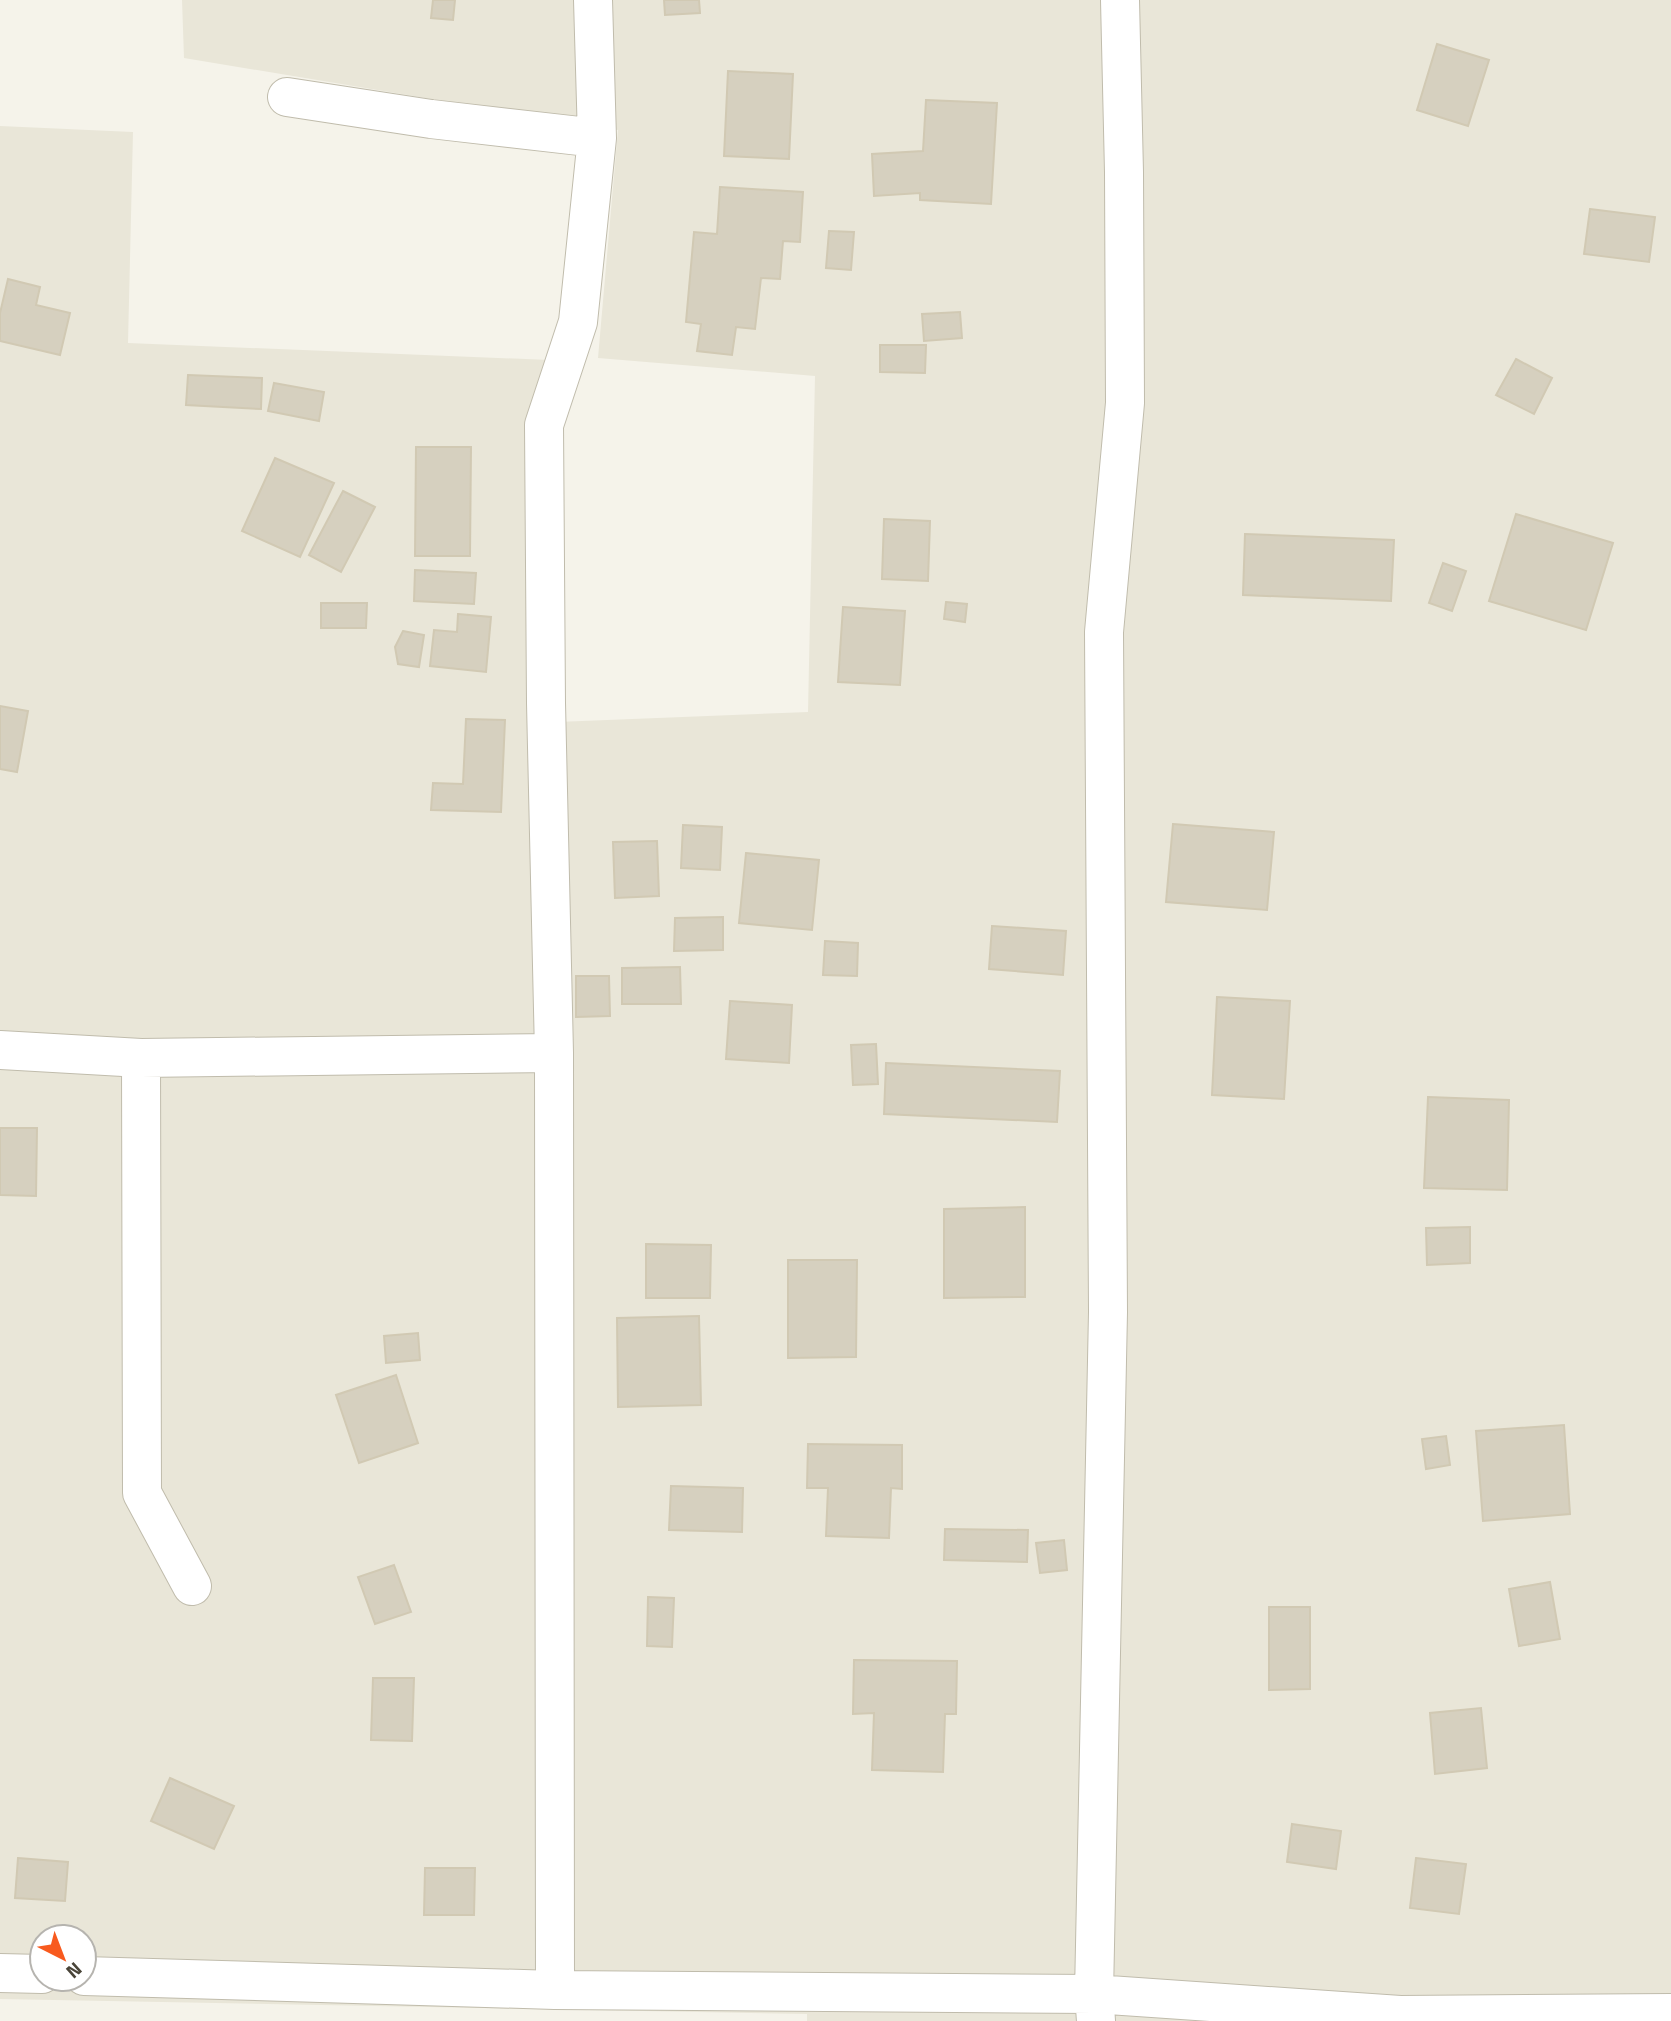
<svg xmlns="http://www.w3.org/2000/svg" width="1671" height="2021" font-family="'Titillium Web',sans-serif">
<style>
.residential{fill:#e9e6d8;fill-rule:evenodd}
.building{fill:#d6d0bf;stroke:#d1c9b3;stroke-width:2}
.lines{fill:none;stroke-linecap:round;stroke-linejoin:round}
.minor-casing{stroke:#c0bcac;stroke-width:40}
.minor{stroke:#fff;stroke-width:38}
</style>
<rect width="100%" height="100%" fill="#f5f3ea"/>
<path class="residential" d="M 182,0 L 1671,0 L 1671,2021 L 807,2021 L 807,2014 L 0,1999 L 0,126 L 133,132 L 128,343 L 549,360 L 532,723 L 808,712 L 815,376 L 598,358 L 618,130 L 184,58 ZM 42,1937 L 84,1937 L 84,1979 L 42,1979 Z"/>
<path class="building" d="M 433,0 L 455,0 L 453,20 L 431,18 Z
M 664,0 L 699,0 L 700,13 L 665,15 Z
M 1437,44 L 1489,60 L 1468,126 L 1417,110 Z
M 728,71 L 793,74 L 789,159 L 724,156 Z
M 926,100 L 997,103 L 991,204 L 920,200 L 920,193 L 874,196 L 872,154 L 923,151 Z
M 720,187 L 803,192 L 800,242 L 783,241 L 780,279 L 761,278 L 755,329 L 736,327 L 732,355 L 697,351 L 701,324 L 686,322 L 694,232 L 717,234 Z
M 1590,209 L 1655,217 L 1649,262 L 1584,254 Z
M 829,231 L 854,232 L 851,270 L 826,268 Z
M 8,279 L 40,287 L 36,305 L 70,313 L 60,355 L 0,341 L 0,313 Z
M 960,312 L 962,338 L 924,341 L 922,314 Z
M 880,345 L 926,345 L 925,373 L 880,372 Z
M 1516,359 L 1552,378 L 1534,414 L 1496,395 Z
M 188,375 L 262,378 L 261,409 L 186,405 Z
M 274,383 L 324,392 L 319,421 L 268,411 Z
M 416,447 L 471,447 L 470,556 L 415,556 Z
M 275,458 L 334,483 L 300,557 L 242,531 Z
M 343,491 L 375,507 L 341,572 L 309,555 Z
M 1516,514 L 1613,543 L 1586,630 L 1489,601 Z
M 884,519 L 930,521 L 928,581 L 882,579 Z
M 1245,534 L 1394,540 L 1391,601 L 1243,595 Z
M 1443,563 L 1466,571 L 1452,611 L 1429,603 Z
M 415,570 L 476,573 L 474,604 L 414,601 Z
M 946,602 L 967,604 L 965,622 L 944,619 Z
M 321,603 L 367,603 L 366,628 L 321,628 Z
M 843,607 L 905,611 L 900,685 L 838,682 Z
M 458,614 L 491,617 L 486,672 L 430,666 L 434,630 L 457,632 Z
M 403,631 L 424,635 L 419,667 L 398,664 L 395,647 Z
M 0,706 L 28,711 L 17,772 L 0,769 Z
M 466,719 L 505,720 L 501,812 L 431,810 L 433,783 L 463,784 Z
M 1173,824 L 1274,832 L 1267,910 L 1166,902 Z
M 683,825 L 722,827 L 720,870 L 681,868 Z
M 657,841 L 659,896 L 615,898 L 613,842 Z
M 746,853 L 819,860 L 812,930 L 739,923 Z
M 723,917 L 723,950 L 674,951 L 675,918 Z
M 992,926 L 1066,931 L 1063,975 L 989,969 Z
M 825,941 L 858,943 L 857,976 L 823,975 Z
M 680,967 L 681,1004 L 622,1004 L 622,968 Z
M 576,976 L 609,976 L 610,1016 L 576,1017 Z
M 1217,997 L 1290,1001 L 1284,1099 L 1212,1095 Z
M 730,1001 L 792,1005 L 789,1063 L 726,1059 Z
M 876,1044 L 878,1084 L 853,1085 L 851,1045 Z
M 886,1063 L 1060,1071 L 1057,1122 L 884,1114 Z
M 1428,1097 L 1509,1100 L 1507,1190 L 1424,1188 Z
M 0,1128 L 37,1128 L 36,1196 L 0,1195 Z
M 1025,1207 L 1025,1297 L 944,1298 L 944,1209 Z
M 1470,1227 L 1470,1263 L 1427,1265 L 1426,1228 Z
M 646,1244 L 711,1245 L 710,1298 L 646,1298 Z
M 788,1260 L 857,1260 L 856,1357 L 788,1358 Z
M 699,1316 L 701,1405 L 618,1407 L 617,1318 Z
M 418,1333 L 420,1360 L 386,1363 L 384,1336 Z
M 396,1375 L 418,1443 L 359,1463 L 336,1395 Z
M 1564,1425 L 1570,1514 L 1483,1521 L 1476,1431 Z
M 1446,1436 L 1450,1465 L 1426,1469 L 1422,1439 Z
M 808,1444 L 902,1445 L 902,1489 L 891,1488 L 889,1538 L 826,1536 L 828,1488 L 807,1488 Z
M 671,1486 L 743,1488 L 742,1532 L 669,1530 Z
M 945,1529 L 1028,1530 L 1027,1562 L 944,1560 Z
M 1064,1540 L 1067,1570 L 1040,1573 L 1036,1543 Z
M 394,1565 L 411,1612 L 375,1624 L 358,1577 Z
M 1550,1582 L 1560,1639 L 1519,1646 L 1509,1589 Z
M 648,1597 L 674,1598 L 672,1647 L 647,1646 Z
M 1269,1607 L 1310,1607 L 1310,1689 L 1269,1690 Z
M 854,1660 L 957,1661 L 956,1714 L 945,1714 L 943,1772 L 872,1770 L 874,1713 L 853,1714 Z
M 373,1678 L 414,1678 L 412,1741 L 371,1740 Z
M 1481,1708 L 1487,1768 L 1435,1774 L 1430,1713 Z
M 170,1778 L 234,1806 L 214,1849 L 151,1821 Z
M 1292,1824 L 1341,1831 L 1336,1869 L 1287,1862 Z
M 18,1858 L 68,1862 L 65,1901 L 15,1898 Z
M 1416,1858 L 1466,1864 L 1459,1914 L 1410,1908 Z
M 425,1868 L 475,1868 L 474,1915 L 424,1915 Z"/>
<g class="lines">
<g class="minor-casing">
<path id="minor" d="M 287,97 L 431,119 L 597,138
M 0,1050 L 141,1058 L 554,1053
M 141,1058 L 142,1493 L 192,1586
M 0,1973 L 42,1974
M 84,1976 L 555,1990 L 1094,1994 L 1400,2015 L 1671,2013
M 555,1990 L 554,1053 L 546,703 L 544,425 L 578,322 L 597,138 L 593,0
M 1096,2021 L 1094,1994 L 1108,1312 L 1104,632 L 1125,403 L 1124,172 L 1120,0"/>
</g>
<use href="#minor" class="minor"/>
</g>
<g transform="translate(63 1958) rotate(138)"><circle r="33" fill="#ffffff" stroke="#b6b4af" stroke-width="2"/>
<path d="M0-5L12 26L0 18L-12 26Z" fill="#f85a1e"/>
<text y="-10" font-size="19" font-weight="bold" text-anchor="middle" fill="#494438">N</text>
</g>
</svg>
